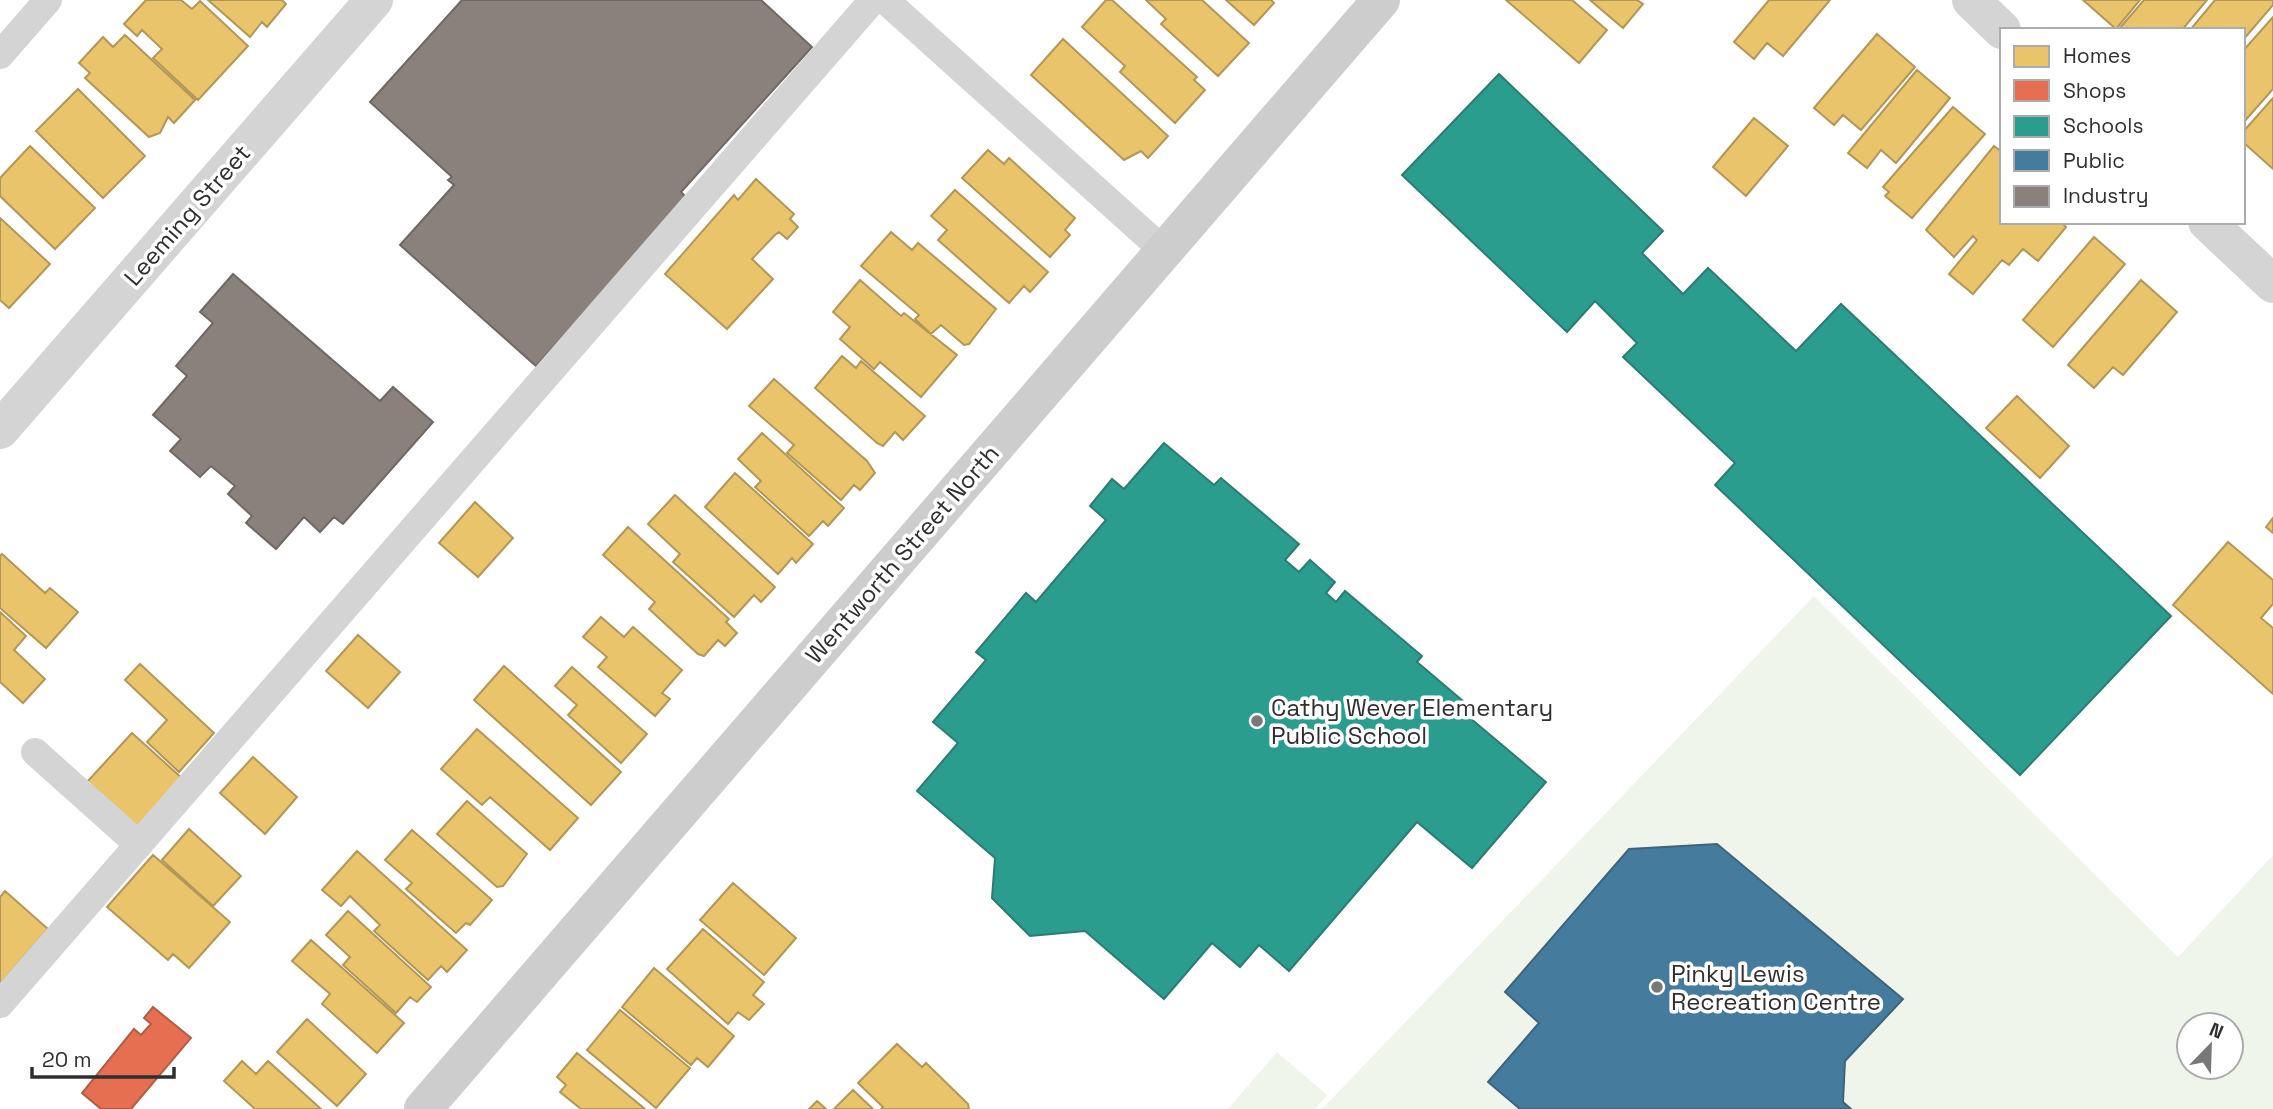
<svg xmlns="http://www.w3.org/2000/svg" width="2273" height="1109" font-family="'Space Grotesk',sans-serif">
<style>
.green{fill:#f0f5ec;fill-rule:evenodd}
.homes{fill:#e9c46a;stroke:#b19758;stroke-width:2}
.shops{fill:#e76f51;stroke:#b05c47;stroke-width:2}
.schools{fill:#2a9d8f;stroke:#2c7c72;stroke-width:2}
.public{fill:#457b9d;stroke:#3e647c;stroke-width:2}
.industry{fill:#8a817c;stroke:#6f6865;stroke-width:2}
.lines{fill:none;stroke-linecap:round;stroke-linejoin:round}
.service{stroke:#d4d4d4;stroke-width:28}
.minor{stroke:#d4d4d4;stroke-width:38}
.secondary{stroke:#cdcdcd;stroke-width:38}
.poi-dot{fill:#787878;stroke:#fff;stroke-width:2.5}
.labels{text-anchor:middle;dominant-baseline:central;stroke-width:7;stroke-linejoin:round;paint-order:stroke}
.street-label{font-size:24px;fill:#2f2f2f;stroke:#fff}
.poi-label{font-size:24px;fill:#2f2f2f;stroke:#fff;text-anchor:start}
</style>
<rect width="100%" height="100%" fill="#fff"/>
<path class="green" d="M 1814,596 L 2178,957 L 2273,855 L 2273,1109 L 1322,1109 ZM 2189,1025 L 2231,1025 L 2231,1067 L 2189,1067 Z
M 1277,1052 L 1327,1095 L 1315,1109 L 1228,1109 Z"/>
<path class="homes" d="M 146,0 L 181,0 L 192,9 L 200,1 L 248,46 L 198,100 L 153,58 L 162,49 L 142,30 L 137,36 L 124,24 Z
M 208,0 L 282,0 L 286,4 L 267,27 L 262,22 L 250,37 Z
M 1106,0 L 1112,0 L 1197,77 L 1194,80 L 1205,90 L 1175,123 L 1120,72 L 1125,66 L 1082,27 Z
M 1146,0 L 1202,0 L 1249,43 L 1218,76 L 1161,24 L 1166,19 Z
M 1226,0 L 1271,0 L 1274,3 L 1254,25 Z
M 1506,0 L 1572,0 L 1607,30 L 1579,63 Z
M 1590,0 L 1637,0 L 1643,4 L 1623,28 Z
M 1769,0 L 1830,0 L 1783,56 L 1767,43 L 1754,59 L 1734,42 Z
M 2083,0 L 2140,0 L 2116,29 Z
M 2144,0 L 2207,0 L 2182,30 L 2121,30 L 2119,29 Z
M 2215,0 L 2273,0 L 2273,5 L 2243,40 L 2243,30 L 2190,30 Z
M 2273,17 L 2273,89 L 2243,123 L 2243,51 Z
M 1877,34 L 1915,67 L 1861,130 L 1843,115 L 1834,125 L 1814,108 Z
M 125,35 L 195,100 L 174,123 L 168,117 L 160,133 L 149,137 L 85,78 L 90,73 L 79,63 L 103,37 L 113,47 Z
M 1063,39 L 1168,136 L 1148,158 L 1141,151 L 1124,160 L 1031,75 Z
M 1917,70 L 1950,98 L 1896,163 L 1881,150 L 1867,168 L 1848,153 Z
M 78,89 L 145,156 L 103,198 L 36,131 Z
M 2273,98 L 2273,169 L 2243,142 L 2243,132 Z
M 1953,107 L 1985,134 L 1912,218 L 1885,196 L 1889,192 L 1883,187 Z
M 1754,118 L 1788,146 L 1746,196 L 1713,167 Z
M 30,146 L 95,208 L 55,249 L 0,196 L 0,178 Z
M 1994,146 L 2002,152 L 2002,222 L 2061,222 L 2066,227 L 2038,261 L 2023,249 L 2009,265 L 2002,260 L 1973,294 L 1949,274 L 1977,240 L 1973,236 L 1954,257 L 1926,230 Z
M 988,150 L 1004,164 L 1009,158 L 1075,218 L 1065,230 L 1070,235 L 1050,257 L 962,178 Z
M 756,179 L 794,214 L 790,219 L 798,227 L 787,239 L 779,232 L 775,235 L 752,259 L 773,279 L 727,329 L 665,274 L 734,195 L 738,200 Z
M 955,190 L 1048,272 L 1030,292 L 1024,286 L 1009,303 L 938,240 L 947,230 L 931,216 Z
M 0,218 L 50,264 L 9,308 L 0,300 Z
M 891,232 L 912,250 L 918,243 L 996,309 L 969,344 L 964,345 L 941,325 L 931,334 L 915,319 L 919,315 L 861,266 Z
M 2094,237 L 2125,264 L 2053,347 L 2023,320 Z
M 860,280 L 901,316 L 904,313 L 957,355 L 921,397 L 880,362 L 874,369 L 840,339 L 850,327 L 833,312 Z
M 2141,280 L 2177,312 L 2123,375 L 2113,367 L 2094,388 L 2068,365 Z
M 842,356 L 856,368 L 861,361 L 925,416 L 903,440 L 895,432 L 883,446 L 877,443 L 815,388 Z
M 774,379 L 867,461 L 875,473 L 860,490 L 854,485 L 841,500 L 787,453 L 794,445 L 749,406 Z
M 2017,396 L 2069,446 L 2040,478 L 1986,428 Z
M 762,433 L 844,508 L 828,526 L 823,521 L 809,536 L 755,487 L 761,481 L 738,459 Z
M 735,473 L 813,544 L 796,563 L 792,558 L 778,574 L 705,507 Z
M 675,495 L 775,587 L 761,602 L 754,595 L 734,617 L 673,562 L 680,554 L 648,524 Z
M 475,502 L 513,538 L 478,577 L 439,543 Z
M 2273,518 L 2273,533 L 2266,527 Z
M 628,527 L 729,619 L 726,622 L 737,633 L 725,646 L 718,640 L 704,656 L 698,654 L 649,609 L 655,602 L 603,555 Z
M 2228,542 L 2273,580 L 2273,604 L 2261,618 L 2273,628 L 2273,694 L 2173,605 Z
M 2,554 L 45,593 L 50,588 L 78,612 L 46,648 L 0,608 L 0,556 Z
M 0,612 L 26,636 L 14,650 L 45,679 L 23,703 L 0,682 Z
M 601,617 L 624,637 L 633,627 L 682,670 L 662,693 L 670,699 L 655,716 L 598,667 L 607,657 L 583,637 Z
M 358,635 L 400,672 L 368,708 L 326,671 Z
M 140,664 L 214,733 L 179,772 L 147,742 L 167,720 L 125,680 Z
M 504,666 L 621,772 L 591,805 L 474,700 Z
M 572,667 L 647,734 L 621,763 L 568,715 L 577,705 L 555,686 Z
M 477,729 L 578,818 L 550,850 L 490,797 L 482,805 L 441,769 Z
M 132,733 L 184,780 L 139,829 L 87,782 Z
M 253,757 L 297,797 L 265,834 L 220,793 Z
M 467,801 L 527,854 L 503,886 L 497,887 L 437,834 Z
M 189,829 L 241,876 L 213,906 L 162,860 Z
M 412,830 L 492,900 L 470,925 L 466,923 L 456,933 L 406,889 L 412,883 L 385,860 Z
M 357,851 L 467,950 L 447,972 L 441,966 L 428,980 L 374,931 L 380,925 L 350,896 L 341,906 L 322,890 Z
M 153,855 L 230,922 L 189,968 L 173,954 L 168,960 L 107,907 Z
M 733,883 L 796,938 L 764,975 L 700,920 Z
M 5,891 L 48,929 L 0,984 L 0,897 Z
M 348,911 L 431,987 L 417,1002 L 410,997 L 396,1013 L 343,965 L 350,957 L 326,935 Z
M 703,929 L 764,982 L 753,995 L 764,1004 L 749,1020 L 738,1012 L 728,1024 L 667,969 Z
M 311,940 L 404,1023 L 377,1053 L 322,1004 L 330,994 L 292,961 Z
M 654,968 L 734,1036 L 708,1067 L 697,1058 L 691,1065 L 622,1007 Z
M 620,1010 L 690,1068 L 656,1108 L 587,1050 Z
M 307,1019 L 366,1074 L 337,1106 L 277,1052 Z
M 897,1044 L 922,1067 L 926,1063 L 968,1104 L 969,1109 L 881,1109 L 883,1107 L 858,1083 Z
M 577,1053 L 645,1109 L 581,1109 L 560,1092 L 566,1085 L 557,1077 Z
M 242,1061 L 256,1074 L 268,1061 L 321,1109 L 255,1109 L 224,1081 Z
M 853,1090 L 873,1109 L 834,1109 Z
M 817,1101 L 826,1109 L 809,1109 Z"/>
<path class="shops" d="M 153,1007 L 191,1038 L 131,1109 L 101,1109 L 82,1093 L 134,1029 L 141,1035 L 151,1024 L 144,1018 Z"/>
<path class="schools" d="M 1499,74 L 1663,231 L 1642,253 L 1683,294 L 1708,268 L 1796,351 L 1841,304 L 2171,616 L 2020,775 L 1715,485 L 1735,463 L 1623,357 L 1637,343 L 1595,301 L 1567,332 L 1402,175 Z
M 1164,443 L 1214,485 L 1221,478 L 1299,544 L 1285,560 L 1299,572 L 1310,560 L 1335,582 L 1326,593 L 1336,602 L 1345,591 L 1422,656 L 1417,662 L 1476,712 L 1470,718 L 1546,782 L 1472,868 L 1417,822 L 1289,971 L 1259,945 L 1240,967 L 1212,943 L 1164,999 L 1085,931 L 1030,936 L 992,898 L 995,858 L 917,791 L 958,743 L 933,722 L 986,660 L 976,652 L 1026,593 L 1036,602 L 1106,520 L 1090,506 L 1112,479 L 1124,489 Z"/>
<path class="public" d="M 1717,844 L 1903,999 L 1845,1061 L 1843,1102 L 1851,1109 L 1520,1109 L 1488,1082 L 1539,1023 L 1505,992 L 1629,849 Z"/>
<path class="industry" d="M 462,0 L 761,0 L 812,47 L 681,192 L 688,199 L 536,366 L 400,245 L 454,185 L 448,180 L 452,177 L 370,102 Z
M 233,274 L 380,401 L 393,387 L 433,422 L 343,524 L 334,517 L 320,532 L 304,517 L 276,549 L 246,523 L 252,516 L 228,494 L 235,486 L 211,466 L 200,477 L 170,451 L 181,439 L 153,415 L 187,376 L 176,366 L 213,323 L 200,312 Z"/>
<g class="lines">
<path class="service" d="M 885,0 L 1164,251
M 0,55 L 48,0
M 35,752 L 139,845
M 0,1004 L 873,0"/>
<path class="minor" d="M 1971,0 L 2002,30
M 2207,222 L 2273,284
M 0,430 L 374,0"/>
<path class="secondary" d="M 423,1109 L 1381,0"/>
</g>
<g class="poi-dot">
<circle cx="1257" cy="721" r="7"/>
<circle cx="1657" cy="987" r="7"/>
</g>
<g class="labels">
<g class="street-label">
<text transform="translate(187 215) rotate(-49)">Leeming Street</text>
<text transform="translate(902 554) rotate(-49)">Wentworth Street North</text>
</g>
<g class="poi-label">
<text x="1271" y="707">Cathy Wever Elementary<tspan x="1271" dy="28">Public School</tspan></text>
<text x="1671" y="973">Pinky Lewis<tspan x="1671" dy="28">Recreation Centre</tspan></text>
</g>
</g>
<rect x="2000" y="28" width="245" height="196" fill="#ffffff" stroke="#acacac" stroke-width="2"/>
<rect x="2014" y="46" width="35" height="21" fill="#e9c46a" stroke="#acacac" stroke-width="2"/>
<text x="2063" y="63" font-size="21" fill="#2f2f2f">Homes</text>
<rect x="2014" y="80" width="35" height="21" fill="#e76f51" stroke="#acacac" stroke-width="2"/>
<text x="2063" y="98" font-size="21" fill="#2f2f2f">Shops</text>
<rect x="2014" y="116" width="35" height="21" fill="#2a9d8f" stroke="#acacac" stroke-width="2"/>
<text x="2063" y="133" font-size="21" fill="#2f2f2f">Schools</text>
<rect x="2014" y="150" width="35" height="21" fill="#457b9d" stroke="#acacac" stroke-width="2"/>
<text x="2063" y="168" font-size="21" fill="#2f2f2f">Public</text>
<rect x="2014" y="186" width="35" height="21" fill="#8a817c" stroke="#acacac" stroke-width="2"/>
<text x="2063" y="203" font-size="21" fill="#2f2f2f">Industry</text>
<g transform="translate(2210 1046) rotate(23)"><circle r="33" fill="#ffffff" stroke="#acacac" stroke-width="2"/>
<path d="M0-5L12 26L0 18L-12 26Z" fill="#787878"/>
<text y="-10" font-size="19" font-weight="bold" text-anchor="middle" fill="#2f2f2f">N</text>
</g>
<path d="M32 1067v10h142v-10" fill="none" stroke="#2f2f2f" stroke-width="3.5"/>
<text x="42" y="1067" font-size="21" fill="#2f2f2f" stroke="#ffffff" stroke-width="5" paint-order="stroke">20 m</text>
</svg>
